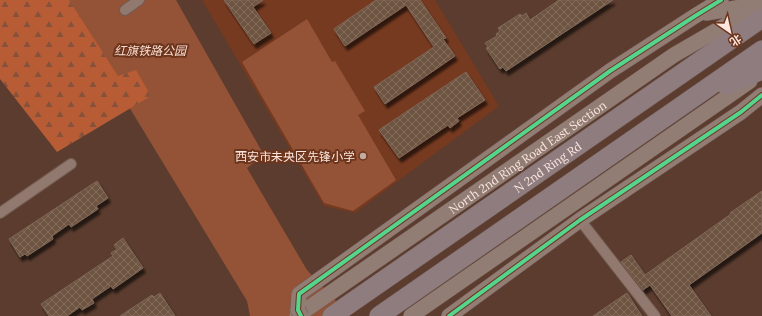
<svg xmlns="http://www.w3.org/2000/svg" width="762" height="316" font-family="Lora,'Noto Sans SC',serif">
<style>
.built{fill:#763a20}
.green{fill:#945237}
.forest{fill:url(#forest-firs)}
.building{fill:url(#building-cross-hatch);stroke:#7f6758;filter:url(#shadow)}
.lines{fill:none;stroke-linecap:round;stroke-linejoin:round}
.street-casing{stroke:#725a50;stroke-width:12}
.secondary-casing{stroke:#725a50;stroke-width:16}
.highway-casing{stroke:#725a50;stroke-width:20}
.street{stroke:#92796f;stroke-width:10}
.secondary{stroke:#927d75;stroke-width:15}
.highway{stroke:#8e7c7f;stroke-width:19}
.secondary-bridge-casing{stroke:#725a50;stroke-width:16;stroke-linecap:butt}
.secondary-bridge{stroke:#927d75;stroke-width:15}
.cycleway-casing{stroke:#6d351c;stroke-width:6}
.cycleway{stroke:#53d58f;stroke-width:4}
.poi-dot{fill:#c4aaa0;stroke:#6d351c;stroke-width:1.5}
.labels{text-anchor:middle;dominant-baseline:central;stroke-width:4;stroke-linejoin:round;paint-order:stroke}
.park-label{font-size:12px;font-style:italic;fill:#f7dbd0;stroke:#6d351c}
.poi-label{font-size:12px;fill:#fce6de;stroke:#6d351c;text-anchor:end}
.street-label{font-size:12px;fill:#fce6de;stroke:#6d351c}
</style>
<defs>
<pattern id="forest-firs" width="22" height="20" patternUnits="userSpaceOnUse"><rect width="22" height="20" fill="#b75c34"/><path d="M5 1l3.5 6h-7zM16 11l3.5 6h-7z" fill="#87523b"/></pattern>
<pattern id="building-cross-hatch" width="8" height="8" patternUnits="userSpaceOnUse"><rect width="8" height="8" fill="#6e5542"/><path d="M0 0l8 8M0 8l8-8" fill="none" stroke="#846d5d"/></pattern>
<filter id="shadow"><feDropShadow dx="2.5" dy="4.5" stdDeviation="1" flood-color="#0009"/></filter>
</defs>
<rect width="100%" height="100%" fill="#5b3c2e"/>
<path class="built" d="M 202,0 L 435,0 L 499,106 L 355,213 L 324,206 Z"/>
<path class="green" d="M 64,0 L 176,0 L 264,155 L 247,168 L 307,270 L 350,316 L 250,316 L 247,301 Z
M 307,19 L 332,62 L 335,61 L 365,111 L 358,115 L 396,180 L 353,211 L 324,203 L 242,62 Z"/>
<path class="forest" d="M 0,0 L 69,0 L 118,76 L 136,70 L 151,96 L 57,152 L 0,79 Z"/>
<path class="building" d="M 224,0 L 263,0 L 253,7 L 271,33 L 254,44 Z
M 376,0 L 420,0 L 446,38 L 443,39 L 455,56 L 385,104 L 374,87 L 434,47 L 406,5 L 345,46 L 334,29 Z
M 559,0 L 613,0 L 506,71 L 503,67 L 500,69 L 486,48 L 488,47 L 485,43 L 497,36 L 496,34 L 500,31 L 498,28 L 520,14 L 522,16 L 526,13 L 530,20 Z
M 466,72 L 485,100 L 457,118 L 459,121 L 450,128 L 448,125 L 399,158 L 379,130 Z
M 97,181 L 108,198 L 96,206 L 98,209 L 71,227 L 69,224 L 52,236 L 53,239 L 27,256 L 25,254 L 20,257 L 9,239 Z
M 762,191 L 762,233 L 689,285 L 711,316 L 672,316 L 650,285 L 643,290 L 621,262 L 631,255 L 645,275 L 731,214 L 730,213 Z
M 123,238 L 143,268 L 113,289 L 111,286 L 92,299 L 94,303 L 82,310 L 80,307 L 67,316 L 49,316 L 41,304 L 113,256 L 111,253 L 117,249 L 114,245 Z
M 160,293 L 175,316 L 120,316 L 152,295 L 154,297 Z
M 627,293 L 642,316 L 593,316 Z"/>
<g class="lines">
<g class="street-casing">
<path id="street" d="M 125,10 L 139,0
M 0,213 L 71,164
M 580,220 L 655,316"/>
</g>
<g class="secondary-casing">
<g id="secondary">
<path d="M 706,13 L 753,5"/>
<path d="M 298,310 L 299,294 L 610,71 L 695,16 L 721,0"/>
<path id="s1" d="M 297,316 L 674,55 L 762,4"/>
<path d="M 411,316 L 750,81"/>
<path d="M 449,316 L 580,220 L 741,112 L 762,95"/>
</g>
</g>
<g class="highway-casing">
<g id="highway">
<path d="M 726,85 L 762,70"/>
<path id="s2" d="M 332,316 L 762,18"/>
<path d="M 379,316 L 762,50"/>
</g>
</g>
<use href="#street" class="street"/>
<use href="#secondary" class="secondary"/>
<use href="#highway" class="highway"/>
<g class="secondary-bridge-casing">
<path id="secondary-bridge" d="M 298,310 L 301,316"/>
</g>
<use href="#secondary-bridge" class="secondary-bridge"/>
<g class="cycleway-casing">
<path id="cycleway" d="M 301,316 L 298,310 L 299,294 L 610,71 L 695,16 L 721,0
M 449,316 L 580,220 L 741,112 L 762,95"/>
</g>
<use href="#cycleway" class="cycleway"/>
</g>
<circle class="poi-dot" cx="363" cy="156" r="4"/>
<g class="labels">
<g class="park-label">
<text x="150" y="50">红旗铁路公园</text>
</g>
<g class="poi-label">
<text x="355" y="156">西安市未央区先锋小学</text>
</g>
<g class="street-label">
<text stroke="none"><textPath href="#s1" startOffset="280">North 2nd Ring Road East Section</textPath></text>
<text stroke="none"><textPath href="#s2" startOffset="262">N 2nd Ring Rd</textPath></text>
</g>
</g>
<g transform="translate(730 32) rotate(146)" stroke="#6d351c" stroke-width="3" paint-order="stroke">
<path d="M0-3L7 15L0 10L-7 15Z" fill="#fce6de"/>
<text y="-6" font-size="11" font-weight="bold" text-anchor="middle" fill="#fce6de">北</text>
</g>
</svg>
